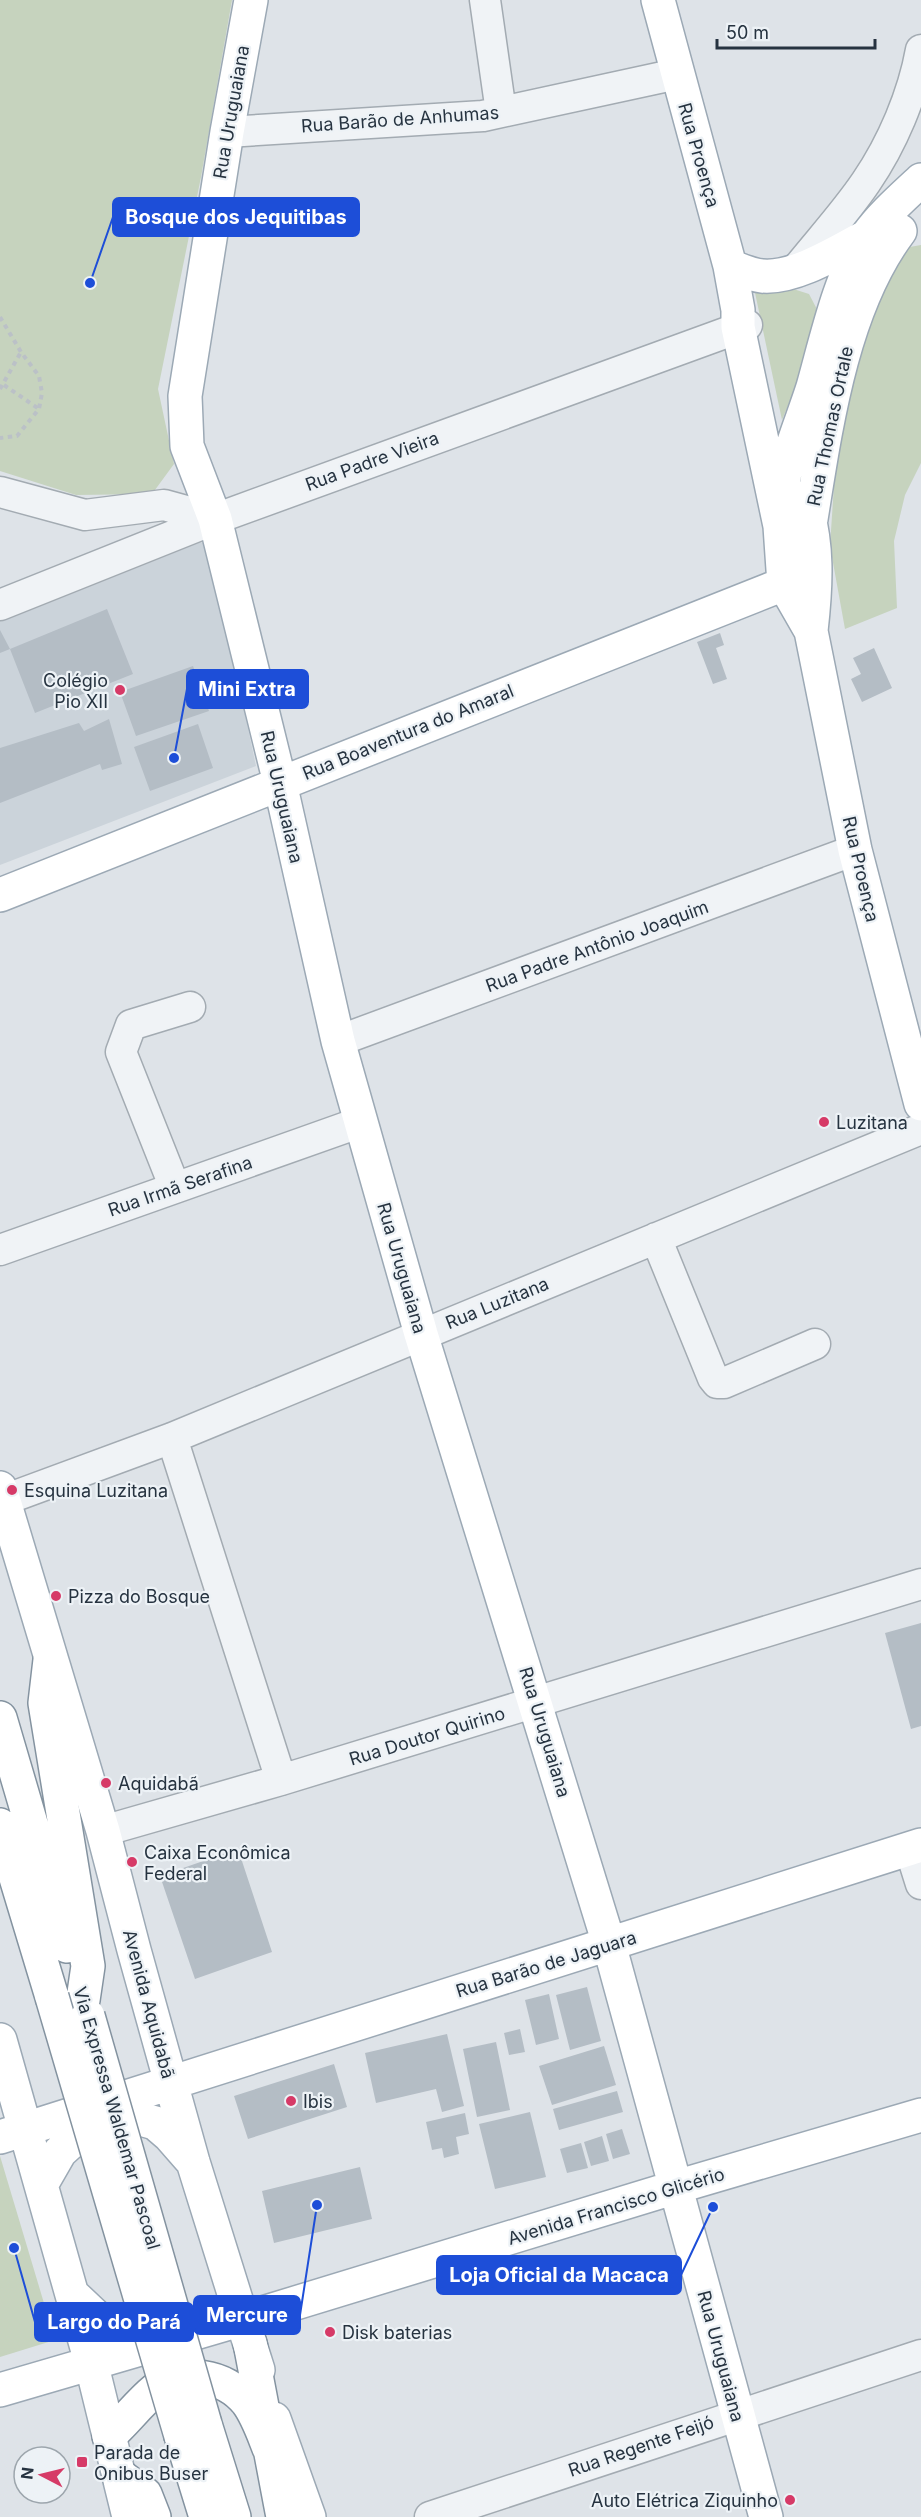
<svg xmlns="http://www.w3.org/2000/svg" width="921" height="2517" font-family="Inter,sans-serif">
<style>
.built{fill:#cbd3da}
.green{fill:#c6d3be}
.building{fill:#b4bdc5}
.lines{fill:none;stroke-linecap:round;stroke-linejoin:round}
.minor-casing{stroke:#a3abb2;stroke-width:33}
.major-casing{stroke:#9ca9b5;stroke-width:36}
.highway-casing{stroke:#8493a0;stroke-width:36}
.path{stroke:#bbc1c7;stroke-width:4;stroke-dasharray:4.5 4.5;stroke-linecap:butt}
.minor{stroke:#f0f3f6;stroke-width:30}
.major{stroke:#fff;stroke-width:33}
.highway{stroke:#fff;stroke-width:33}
.highway-bridge-casing{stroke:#8493a0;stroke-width:36;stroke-linecap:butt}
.highway-bridge{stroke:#fff;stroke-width:33}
.poi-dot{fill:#d63a67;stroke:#edf2f6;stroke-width:2}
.labels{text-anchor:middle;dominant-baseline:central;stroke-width:4.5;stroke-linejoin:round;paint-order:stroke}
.street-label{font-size:18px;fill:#263340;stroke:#edf2f6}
.poi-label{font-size:18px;fill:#263340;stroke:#edf2f6;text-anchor:start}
.leader{fill:none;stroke:#1d4ed8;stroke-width:2}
.callout-dot{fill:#1d4ed8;stroke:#edf2f6;stroke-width:2}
.callout{fill:#1d4ed8;stroke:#1d4ed8;stroke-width:2}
.callout-label{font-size:20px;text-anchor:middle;font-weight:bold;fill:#fff}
</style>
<rect width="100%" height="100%" fill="#dee3e8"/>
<path class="built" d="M 185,537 L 209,545 L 256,766 L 0,865 L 0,613 Z"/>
<path class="green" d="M 0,0 L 232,0 L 201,177 L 158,389 L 174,464 L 152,494 L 76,495 L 0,471 Z
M 921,245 L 921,463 L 905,495 L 894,541 L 897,608 L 845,629 L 830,546 L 835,470 L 853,384 L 883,281 L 904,248 Z
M 787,287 L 809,294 L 820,315 L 817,335 L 782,420 L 754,288 Z
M 0,2156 L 55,2340 L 0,2357 Z"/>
<path class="building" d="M 107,609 L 133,674 L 35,713 L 10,649 Z
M 0,630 L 10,649 L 0,653 Z
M 720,633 L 724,645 L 716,648 L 727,679 L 713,684 L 697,642 Z
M 874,648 L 892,688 L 862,702 L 851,679 L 861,674 L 853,658 Z
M 193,666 L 209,711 L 136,736 L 120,692 Z
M 109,719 L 122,764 L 102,770 L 100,764 L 0,803 L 0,748 L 79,723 L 84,731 Z
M 198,724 L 213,768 L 150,791 L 134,747 Z
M 921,1623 L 921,1726 L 911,1729 L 885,1633 Z
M 238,1849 L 272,1952 L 195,1979 L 160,1876 Z
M 587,1987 L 601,2041 L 570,2050 L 556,1995 Z
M 549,1994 L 559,2039 L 536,2045 L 525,2000 Z
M 520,2029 L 525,2052 L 509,2055 L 504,2033 Z
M 447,2034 L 464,2106 L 442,2112 L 436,2089 L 376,2103 L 365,2053 Z
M 496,2042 L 510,2110 L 477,2117 L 463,2049 Z
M 604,2046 L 616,2085 L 552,2105 L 539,2066 Z
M 334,2064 L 347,2107 L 248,2139 L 234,2096 Z
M 617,2091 L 623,2112 L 559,2130 L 553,2109 Z
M 530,2112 L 546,2177 L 495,2189 L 479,2124 Z
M 465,2113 L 469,2134 L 456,2137 L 459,2154 L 444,2158 L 442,2148 L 432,2150 L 426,2122 Z
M 622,2129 L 630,2154 L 613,2159 L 606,2134 Z
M 602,2136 L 609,2161 L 591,2166 L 584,2142 Z
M 581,2143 L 588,2168 L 567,2173 L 560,2149 Z
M 360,2167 L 372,2219 L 274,2243 L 262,2191 Z"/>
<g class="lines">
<g class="minor-casing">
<path id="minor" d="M 485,0 L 501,112
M 227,132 L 483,116 L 677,74
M 796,270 C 819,241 845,213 866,182 C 892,144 913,95 921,50
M 0,492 L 85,515 L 164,505 L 215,519
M 0,605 L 215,519 L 747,325
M 338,1041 L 855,850
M 175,1188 L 121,1052 L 131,1025 L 190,1007
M 656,1238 L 713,1378 L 717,1383 L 724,1383 L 815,1344
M 0,1250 L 361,1122
M 172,1438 L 281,1780
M 4,1500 L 172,1438 L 921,1129
M 103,1831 L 281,1780 L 921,1584
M 910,1849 L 921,1884
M 430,2517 L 921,2355"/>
</g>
<g class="major-casing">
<path id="major" d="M 251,0 L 227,132 L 185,396 L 187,446 L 215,519 L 280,783 L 338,1041 L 361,1122 L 421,1334 L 609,1944 L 766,2517
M 658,0 L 730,266 L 738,310 L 738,327 L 780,526 L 784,584 L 811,631 L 855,850 L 921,1104
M 730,266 C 740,270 751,275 762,276 C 795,279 839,251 867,236
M 803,498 C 819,540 816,587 811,631
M 780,501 C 784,461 801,425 813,387 C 826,341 840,275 867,236 C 882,215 903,197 921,180
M 811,519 C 826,426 842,308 900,231
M 0,895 L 784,584
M 0,1488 L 103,1831 L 134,1950 L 193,2162 L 258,2370
M 0,2040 L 91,2362 L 129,2517
M 0,2137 L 921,1845
M 41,2185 L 60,2152 L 83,2131 L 137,2118 L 155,2123 L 169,2135 L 190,2159
M 73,2295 L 107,2327 L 138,2349
M 0,2390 L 243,2319 L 676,2187 L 921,2115
M 274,2419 L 309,2517"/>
</g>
<g class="highway-casing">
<path id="highway" d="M 50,1660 L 45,1703 L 88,1966 L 83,2000
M 0,1718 L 67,1946
M 0,1825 L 52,1997
M 250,2343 L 283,2517
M 205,2424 L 234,2517
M 109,2436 C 125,2422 139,2403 155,2390 C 183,2368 225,2375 247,2402 C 257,2415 263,2433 269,2448
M 181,2436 L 206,2517
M 119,2475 L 145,2494 L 154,2517"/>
</g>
<path class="path" d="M 0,317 L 21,352 L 39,376 L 42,393 L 39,409 L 17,436 L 0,438
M 4,385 L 39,409
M 0,389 L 21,352"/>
<use href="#minor" class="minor"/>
<use href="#major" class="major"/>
<use href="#highway" class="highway"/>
<g class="highway-bridge-casing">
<path id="highway-bridge" d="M 52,1997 L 181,2436
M 88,2016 L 205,2424"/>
</g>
<use href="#highway-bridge" class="highway-bridge"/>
</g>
<g class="poi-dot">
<circle cx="120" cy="690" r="6"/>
<circle cx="824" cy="1122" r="6"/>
<circle cx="12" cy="1490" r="6"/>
<circle cx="56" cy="1596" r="6"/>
<circle cx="106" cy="1783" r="6"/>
<circle cx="132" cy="1862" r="6"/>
<circle cx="291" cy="2101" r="6"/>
<circle cx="330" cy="2332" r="6"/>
<rect x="76" y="2456" width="12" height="12" rx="3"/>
<circle cx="790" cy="2500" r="6"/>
</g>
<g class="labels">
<g class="street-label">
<text transform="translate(231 112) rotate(-80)">Rua Uruguaiana</text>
<text transform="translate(400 119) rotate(-4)">Rua Barão de Anhumas</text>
<text transform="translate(699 155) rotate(74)">Rua Proença</text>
<text transform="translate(830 426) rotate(-78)">Rua Thomas Ortale</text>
<text transform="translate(372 461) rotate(-20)">Rua Padre Vieira</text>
<text transform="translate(408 732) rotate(-22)">Rua Boaventura do Amaral</text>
<text transform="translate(282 797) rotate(77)">Rua Uruguaiana</text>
<text transform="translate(861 869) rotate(77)">Rua Proença</text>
<text transform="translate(597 946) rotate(-20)">Rua Padre Antônio Joaquim</text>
<text transform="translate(180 1186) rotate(-19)">Rua Irmã Serafina</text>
<text transform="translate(402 1268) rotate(74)">Rua Uruguaiana</text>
<text transform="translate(497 1303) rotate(-22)">Rua Luzitana</text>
<text transform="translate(545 1732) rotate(73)">Rua Uruguaiana</text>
<text transform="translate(427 1736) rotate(-17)">Rua Doutor Quirino</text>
<text transform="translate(546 1964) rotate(-17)">Rua Barão de Jaguara</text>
<text transform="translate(149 2004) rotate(75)">Avenida Aquidabã</text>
<text transform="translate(117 2118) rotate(74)">Via Expressa Waldemar Pascoal</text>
<text transform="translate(616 2206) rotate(-17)">Avenida Francisco Glicério</text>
<text transform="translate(721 2356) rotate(75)">Rua Uruguaiana</text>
<text transform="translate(641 2446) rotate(-19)">Rua Regente Feijó</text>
</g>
<g class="poi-label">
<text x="108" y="680" text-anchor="end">Colégio<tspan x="108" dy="21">Pio XII</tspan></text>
<text x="836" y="1122">Luzitana</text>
<text x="24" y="1490">Esquina Luzitana</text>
<text x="68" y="1596">Pizza do Bosque</text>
<text x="118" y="1783">Aquidabã</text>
<text x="144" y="1852">Caixa Econômica<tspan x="144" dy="21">Federal</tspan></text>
<text x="303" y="2101">Ibis</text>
<text x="342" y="2332">Disk baterias</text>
<text x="94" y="2452">Parada de<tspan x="94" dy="21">Onibus Buser</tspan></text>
<text x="778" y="2500" text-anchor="end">Auto Elétrica Ziquinho</text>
</g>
</g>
<path class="leader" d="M90 283L113 217M174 758L187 689M713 2207L681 2275M317 2205L300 2315M14 2248L35 2322"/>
<g class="callout-dot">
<circle cx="90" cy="283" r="6"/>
<circle cx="174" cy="758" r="6"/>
<circle cx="713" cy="2207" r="6"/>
<circle cx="317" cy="2205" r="6"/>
<circle cx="14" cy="2248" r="6"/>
</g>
<g class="callout">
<rect x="113" y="198" width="246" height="38" rx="6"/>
<rect x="187" y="670" width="121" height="38" rx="6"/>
<rect x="437" y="2256" width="244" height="38" rx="6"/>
<rect x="194" y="2296" width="106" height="38" rx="6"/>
<rect x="35" y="2303" width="158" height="38" rx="6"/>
</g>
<g class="callout-label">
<text x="236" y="224">Bosque dos Jequitibas</text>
<text x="247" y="696">Mini Extra</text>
<text x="559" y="2282">Loja Oficial da Macaca</text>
<text x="247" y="2322">Mercure</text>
<text x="114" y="2329">Largo do Pará</text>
</g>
<g transform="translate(42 2475) rotate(277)"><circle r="28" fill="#edf2f6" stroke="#9da6ad" stroke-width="1.5"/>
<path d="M0-4.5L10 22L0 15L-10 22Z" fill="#d63a67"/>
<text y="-9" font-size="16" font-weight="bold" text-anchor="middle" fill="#263340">N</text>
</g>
<path d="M717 39v9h158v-9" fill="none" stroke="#263340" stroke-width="3"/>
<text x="726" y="39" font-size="18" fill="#263340" stroke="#edf2f6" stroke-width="4.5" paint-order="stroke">50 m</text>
</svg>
